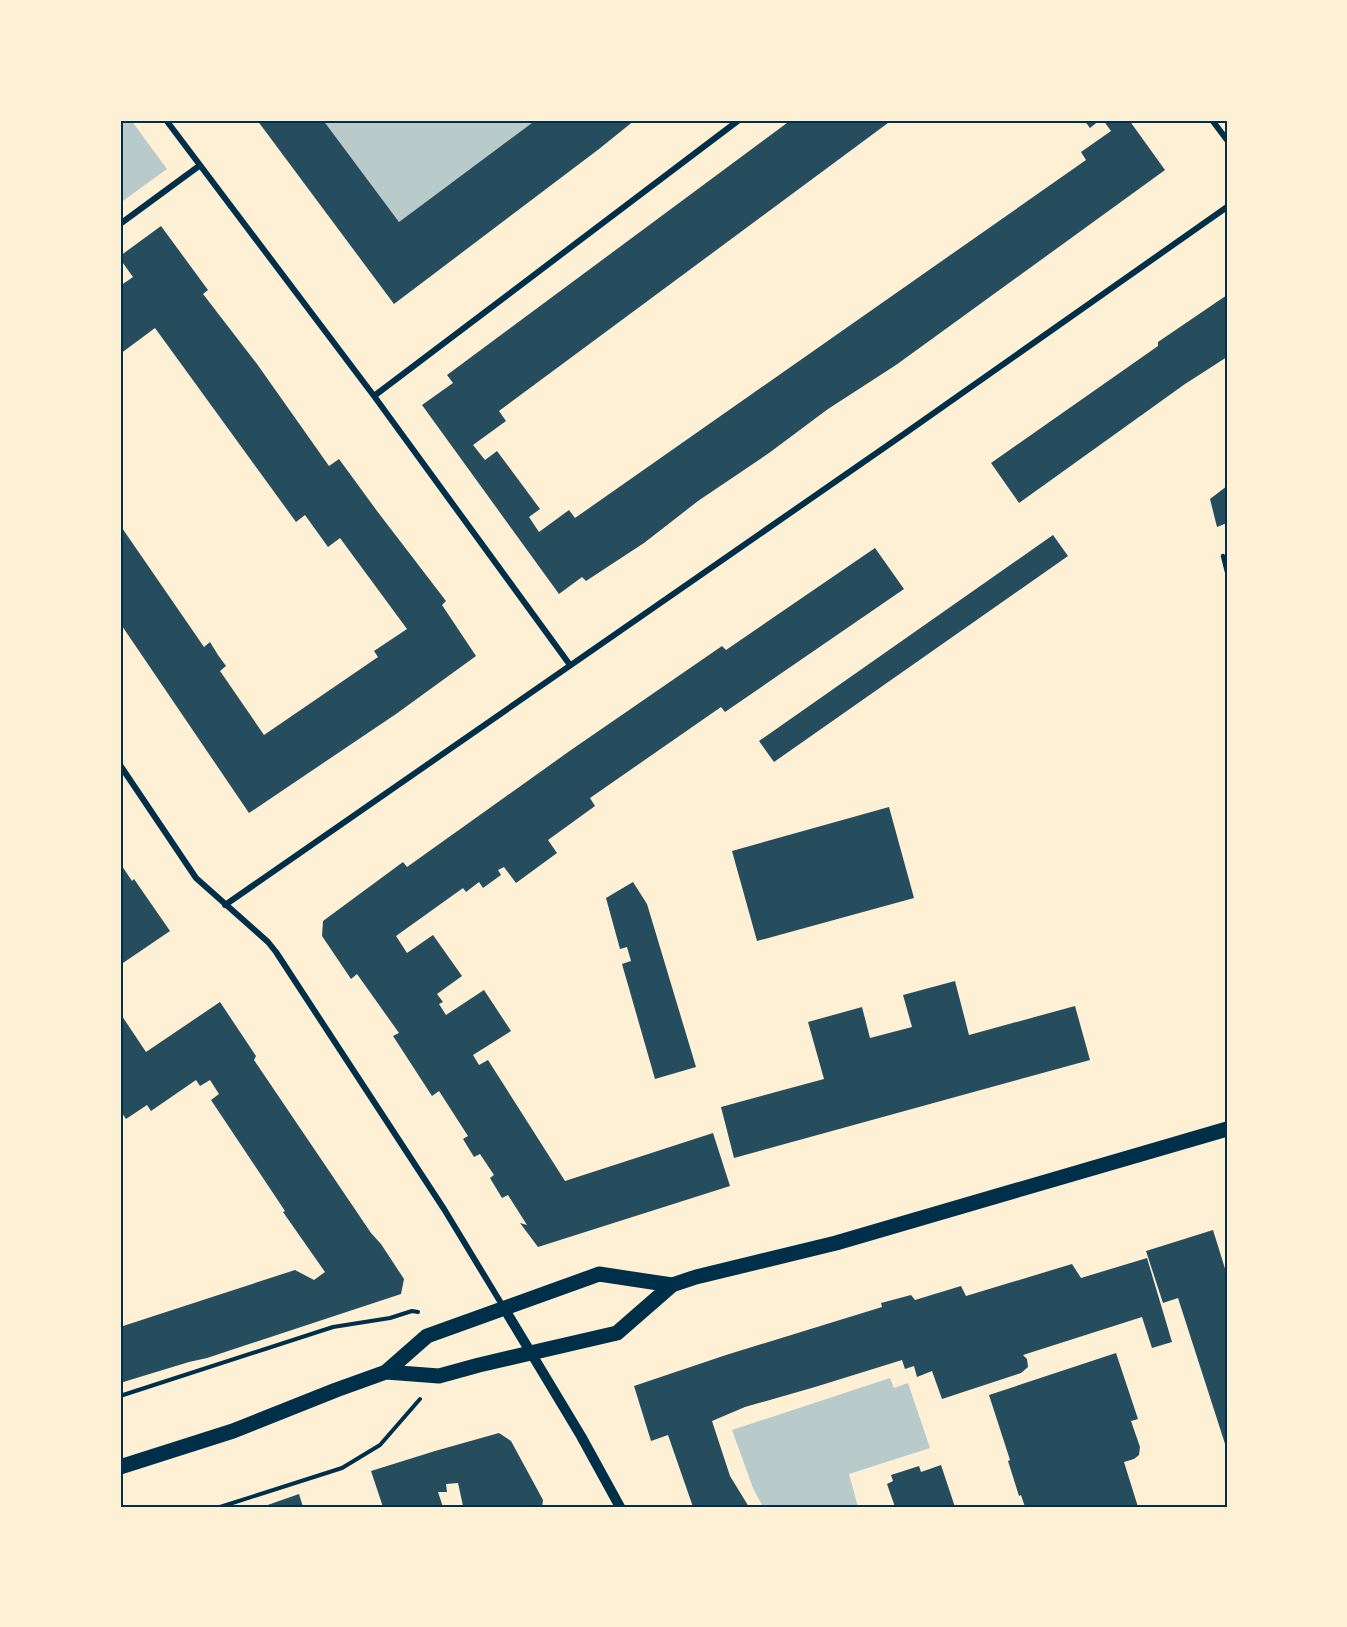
<svg xmlns="http://www.w3.org/2000/svg" width="1347" height="1627" font-family="Manrope,sans-serif">
<style>
.green{fill:#b9caca}
.building{fill:#264d5e}
.lines{fill:none;stroke-linecap:round;stroke-linejoin:round}
.path{stroke:#003049;stroke-width:4}
.service{stroke:#003049;stroke-width:4.5}
.minor{stroke:#003049;stroke-width:6}
.tertiary{stroke:#003049;stroke-width:10}
.primary{stroke:#003049;stroke-width:15}
.neatline{fill:none;stroke:#003049;stroke-width:2}
</style>
<rect width="100%" height="100%" fill="#fdf0d5"/>
<path class="green" d="M 120,120 L 131,120 L 167,169 L 120,203 Z
M 323,120 L 536,120 L 399,222 Z
M 890,1378 L 894,1388 L 908,1383 L 930,1448 L 849,1474 L 858,1507 L 763,1507 L 753,1488 L 732,1430 Z"/>
<path class="building" d="M 257,120 L 323,120 L 399,222 L 536,120 L 635,120 L 599,149 L 394,304 Z
M 791,120 L 892,120 L 499,411 L 506,421 L 473,445 L 485,460 L 497,451 L 540,509 L 529,517 L 539,532 L 569,510 L 575,518 L 1086,160 L 1081,152 L 1111,131 L 1103,120 L 1129,120 L 1165,170 L 896,365 L 828,409 L 769,453 L 698,501 L 644,543 L 586,581 L 582,577 L 559,594 L 422,405 L 453,383 L 447,375 Z
M 1084,120 L 1100,120 L 1090,128 Z
M 161,226 L 208,290 L 203,294 L 257,364 L 329,466 L 339,459 L 377,511 L 446,601 L 442,605 L 476,656 L 396,714 L 249,813 L 120,623 L 120,525 L 204,647 L 210,642 L 218,655 L 226,666 L 220,671 L 264,735 L 378,657 L 374,651 L 407,629 L 340,538 L 328,547 L 305,515 L 296,522 L 155,328 L 120,354 L 120,286 L 133,277 L 120,259 L 120,256 Z
M 1227,295 L 1227,357 L 1185,384 L 1019,503 L 991,463 L 1158,346 L 1158,342 Z
M 1227,486 L 1227,523 L 1217,527 L 1210,499 Z
M 1053,535 L 1068,556 L 774,762 L 759,741 Z
M 875,548 L 904,589 L 725,712 L 721,707 L 590,798 L 595,806 L 548,840 L 557,853 L 516,883 L 504,867 L 498,870 L 501,875 L 483,888 L 479,882 L 466,892 L 463,888 L 396,936 L 407,953 L 433,935 L 462,976 L 437,994 L 443,1002 L 439,1004 L 446,1015 L 484,990 L 511,1031 L 473,1055 L 479,1065 L 488,1060 L 565,1181 L 713,1133 L 730,1186 L 538,1247 L 520,1223 L 527,1225 L 508,1195 L 502,1198 L 490,1178 L 494,1175 L 480,1154 L 474,1157 L 463,1139 L 468,1136 L 439,1091 L 432,1096 L 393,1036 L 399,1033 L 357,974 L 351,979 L 322,936 L 323,921 L 403,862 L 407,867 L 571,750 L 722,646 L 726,650 Z
M 889,807 L 914,898 L 757,941 L 732,851 Z
M 120,863 L 132,881 L 134,879 L 170,931 L 120,965 Z
M 633,882 L 647,904 L 696,1067 L 655,1079 L 622,964 L 631,961 L 627,947 L 620,949 L 606,898 Z
M 955,981 L 969,1035 L 1075,1006 L 1090,1060 L 734,1158 L 721,1107 L 824,1079 L 808,1022 L 862,1007 L 870,1038 L 912,1027 L 903,995 Z
M 220,1002 L 256,1056 L 254,1060 L 371,1233 L 381,1244 L 404,1279 L 401,1294 L 207,1358 L 189,1362 L 120,1383 L 120,1327 L 295,1270 L 314,1280 L 325,1272 L 283,1212 L 285,1211 L 211,1100 L 219,1094 L 210,1080 L 200,1086 L 196,1080 L 151,1111 L 147,1105 L 126,1119 L 120,1110 L 120,1013 L 146,1052 Z
M 1213,1230 L 1227,1275 L 1227,1450 L 1178,1298 L 1163,1303 L 1146,1251 Z
M 1147,1258 L 1172,1342 L 1152,1348 L 1142,1317 L 1023,1355 L 1027,1359 L 1028,1367 L 1021,1373 L 942,1399 L 932,1371 L 917,1377 L 914,1366 L 905,1369 L 902,1360 L 815,1387 L 745,1407 L 712,1421 L 730,1476 L 749,1507 L 693,1507 L 668,1435 L 651,1441 L 634,1386 L 726,1355 L 882,1307 L 881,1303 L 911,1295 L 915,1300 L 961,1286 L 966,1296 L 1072,1264 L 1081,1278 Z
M 1116,1353 L 1138,1419 L 1131,1421 L 1140,1447 L 1139,1455 L 1134,1459 L 1124,1462 L 1138,1507 L 1025,1507 L 1021,1495 L 1019,1496 L 1008,1461 L 1010,1460 L 989,1395 Z
M 499,1433 L 511,1441 L 543,1500 L 542,1507 L 463,1506 L 458,1483 L 446,1484 L 447,1492 L 438,1492 L 443,1507 L 383,1507 L 371,1471 L 435,1451 Z
M 941,1465 L 955,1507 L 895,1507 L 887,1484 L 893,1481 L 891,1475 L 919,1466 L 921,1472 Z
M 299,1494 L 303,1507 L 262,1507 Z"/>
<g class="lines">
<path class="path" d="M 120,1396 L 333,1327 L 390,1318 L 412,1311 L 418,1312
M 220,1507 L 342,1468 L 380,1445 L 420,1399"/>
<path class="service" d="M 1223,556 L 1227,572"/>
<path class="minor" d="M 166,120 L 374,396 L 570,665
M 1212,120 L 1227,140
M 120,224 L 199,166
M 374,396 L 739,120
M 120,765 L 196,878 L 268,942 L 276,952 L 444,1209 L 504,1308
M 225,905 L 904,434 L 1227,207"/>
<path class="tertiary" d="M 504,1308 L 581,1436 L 620,1507"/>
<path class="primary" d="M 386,1372 L 439,1376 L 479,1365 L 617,1333 L 672,1285 L 696,1277 L 836,1243 L 1227,1129
M 120,1467 L 233,1431 L 336,1390 L 386,1372 L 427,1336 L 591,1277 L 599,1274 L 672,1285"/>
</g>
<rect width="1347" height="1627" fill="none" stroke="#fdf0d5" stroke-width="243"/>
<rect x="122" y="122" width="1104" height="1384" class="neatline"/>
</svg>
